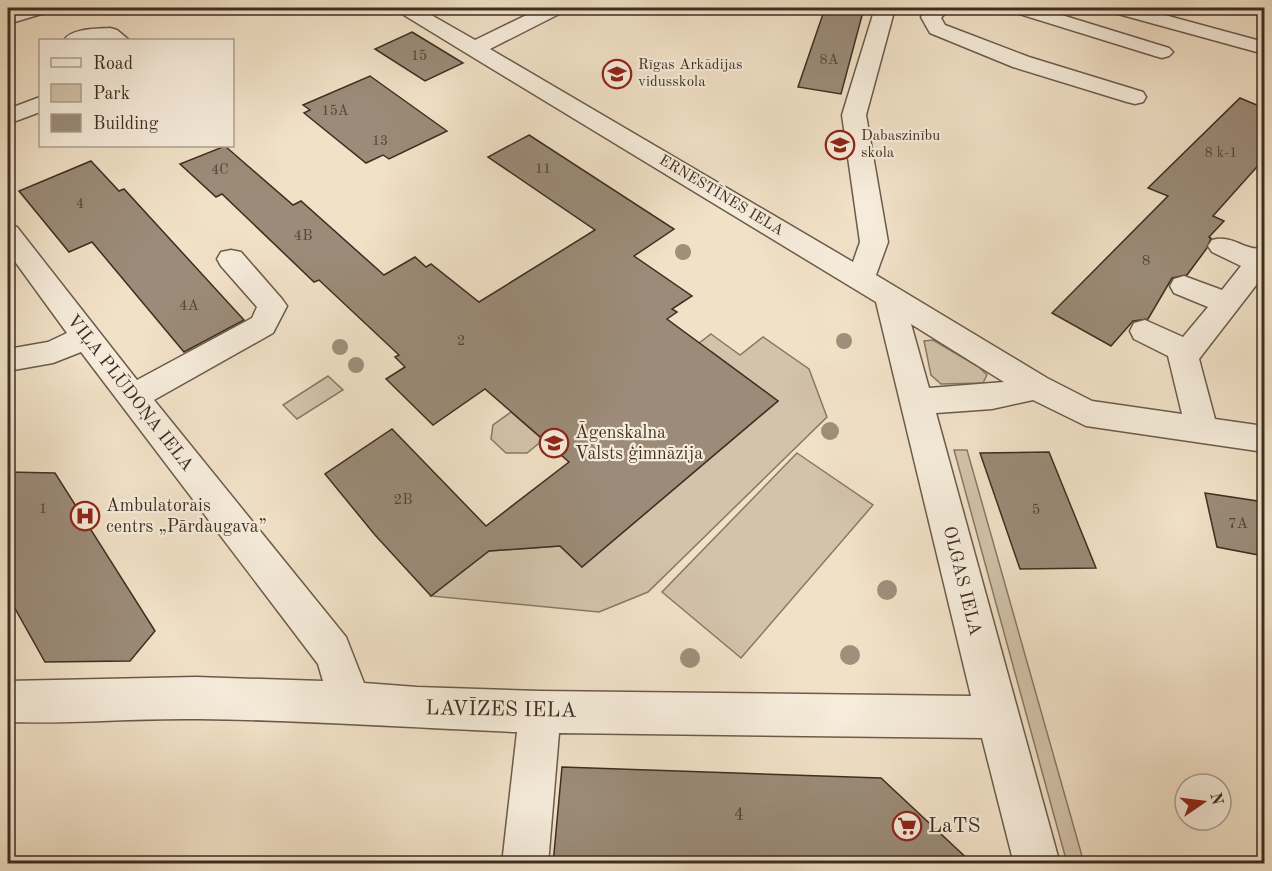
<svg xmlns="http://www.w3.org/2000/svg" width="1272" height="871" font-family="'Old Standard TT',serif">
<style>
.green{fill:#d3c3ab;stroke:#887866;stroke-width:1.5}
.building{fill:#9b8b78;stroke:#3e2e22;stroke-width:1.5}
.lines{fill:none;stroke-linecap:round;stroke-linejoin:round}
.minor-casing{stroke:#6b5b4b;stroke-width:3}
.minor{fill:#f6ecdb;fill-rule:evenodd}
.tree{fill:#9f8f7b}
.labels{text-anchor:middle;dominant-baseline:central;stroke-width:4.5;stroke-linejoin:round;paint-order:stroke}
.far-number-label{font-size:14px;fill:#554538}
.far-poi-label{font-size:15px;fill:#3e2e22;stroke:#f6ecdb;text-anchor:start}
.far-street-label{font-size:15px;fill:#3e2e22;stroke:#f6ecdb}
.number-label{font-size:15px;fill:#554538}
.street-label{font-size:18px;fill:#3e2e22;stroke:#f6ecdb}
.poi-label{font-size:18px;fill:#3e2e22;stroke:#f6ecdb;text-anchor:start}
.near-number-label{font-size:18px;fill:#554538}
.near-street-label{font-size:21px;fill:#3e2e22;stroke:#f6ecdb}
.near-poi-label{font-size:21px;fill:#3e2e22;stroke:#f6ecdb;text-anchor:start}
</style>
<rect width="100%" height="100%" fill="#f1e1c7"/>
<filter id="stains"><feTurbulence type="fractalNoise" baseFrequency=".00333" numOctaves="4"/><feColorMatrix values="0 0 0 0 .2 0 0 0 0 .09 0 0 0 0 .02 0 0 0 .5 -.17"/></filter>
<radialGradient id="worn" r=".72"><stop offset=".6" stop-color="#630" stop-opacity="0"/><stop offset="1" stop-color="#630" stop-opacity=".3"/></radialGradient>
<path class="green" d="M 711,334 L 740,355 L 763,337 L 809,369 L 827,417 L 648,592 L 599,612 L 431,596 L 489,551 L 560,546 L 582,567 L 778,401 L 712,352 L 656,376 Z
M 933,340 L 979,367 L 987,375 L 983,383 L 941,384 L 931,375 L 924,341 Z
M 328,376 L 343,390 L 297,419 L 283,405 Z
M 511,412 L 543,440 L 527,453 L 506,453 L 491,439 L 493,425 Z
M 954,450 L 967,450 L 1084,863 L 1067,863 Z
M 797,453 L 873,505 L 741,658 L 662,592 Z"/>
<path class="building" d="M 833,8 L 864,8 L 841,94 L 798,87 L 824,11 L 831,12 Z
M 412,32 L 463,63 L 425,81 L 375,49 Z
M 370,76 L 447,131 L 389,159 L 383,155 L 366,163 L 304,113 L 310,110 L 303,105 Z
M 1240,98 L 1264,108 L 1264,159 L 1213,216 L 1224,221 L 1209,237 L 1211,238 L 1207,248 L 1187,275 L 1172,278 L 1148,319 L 1133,321 L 1111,346 L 1052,313 L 1168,196 L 1148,188 Z
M 529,135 L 674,229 L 634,256 L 692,296 L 672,309 L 677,312 L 667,319 L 778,401 L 582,567 L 560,546 L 489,551 L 431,596 L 375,535 L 325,474 L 392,429 L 486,526 L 569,462 L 485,389 L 433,425 L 386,379 L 405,367 L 395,357 L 399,355 L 319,280 L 314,282 L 222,194 L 216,197 L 180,164 L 225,146 L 293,205 L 301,201 L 384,275 L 415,257 L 426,267 L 431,264 L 479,302 L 595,230 L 488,157 Z
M 91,161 L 119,191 L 124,189 L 244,320 L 184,352 L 92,242 L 69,252 L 19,191 Z
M 1049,452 L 1096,568 L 1020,569 L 980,453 Z
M 8,472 L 55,473 L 155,631 L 130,661 L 45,662 L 8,596 Z
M 1205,493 L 1264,502 L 1264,556 L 1217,547 Z
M 562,767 L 881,778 L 973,864 L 553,864 Z"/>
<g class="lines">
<g class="minor-casing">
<path id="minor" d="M 22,8 L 51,8 L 48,12 L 8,24 L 8,12 Z
M 396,8 L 419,8 L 475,40 L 541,8 L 566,8 L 563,12 L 490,49 L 853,262 L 860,242 L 842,115 L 875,8 L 895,8 L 866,115 L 888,242 L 876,275 L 1047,378 L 1092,401 L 1182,414 L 1168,356 L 1134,339 L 1130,331 L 1134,323 L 1145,320 L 1183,337 L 1208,307 L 1174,293 L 1170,286 L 1174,279 L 1184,276 L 1222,290 L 1241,266 L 1212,252 L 1208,246 L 1212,240 C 1234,234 1244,252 1264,248 L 1264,275 L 1199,359 L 1215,419 L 1264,426 L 1264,452 L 1086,426 L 1033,400 L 992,409 L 936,413 L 1060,864 L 1014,864 L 982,738 L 559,733 L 548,864 L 502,864 L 517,732 C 411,728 305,720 199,719 C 135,718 71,724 8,722 L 8,681 L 196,677 L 323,681 L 318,664 L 81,352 L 53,363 L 8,371 L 8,349 L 48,342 L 67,333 L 8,252 L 8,224 L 17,227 L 137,380 L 252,318 L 257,307 L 221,266 L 217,259 L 221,252 L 231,250 L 241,252 L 282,299 L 287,306 L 273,333 L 154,400 L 346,637 L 364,683 L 417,687 L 540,691 L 971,696 L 876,302 L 466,53 L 399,12 ZM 911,324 L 1004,382 L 929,388 Z
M 929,8 L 950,8 L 941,18 L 945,25 L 1029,57 L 1143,92 L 1146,97 L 1143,102 L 1135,104 L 1127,102 L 1013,67 L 930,33 L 921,17 Z
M 1010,8 L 1039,8 L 1169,48 L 1173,52 L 1169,56 L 1162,58 L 1155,56 L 1013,12 Z
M 1108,8 L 1139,8 L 1264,42 L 1264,54 L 1111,12 Z
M 110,28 L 117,30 L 129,40 L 64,40 C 72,28 96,29 110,28 Z
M 40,97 L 40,112 L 8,124 L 8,109 Z"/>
</g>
<use href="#minor" class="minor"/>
</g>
<g class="tree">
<circle cx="683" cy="252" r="8"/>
<circle cx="844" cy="341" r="8"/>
<circle cx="340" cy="347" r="8"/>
<circle cx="356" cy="365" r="8"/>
<circle cx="830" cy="431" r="9"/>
<circle cx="887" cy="590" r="10"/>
<circle cx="850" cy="655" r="10"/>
<circle cx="690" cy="658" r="10"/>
</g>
<defs>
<g id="school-ring" transform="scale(1.5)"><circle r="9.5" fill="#f6ecdb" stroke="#8f2418" stroke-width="1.5"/><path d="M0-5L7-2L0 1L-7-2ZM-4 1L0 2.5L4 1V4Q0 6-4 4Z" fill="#8f2418"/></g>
<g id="hospital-ring" transform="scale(1.5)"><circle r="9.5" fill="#f6ecdb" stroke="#8f2418" stroke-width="1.5"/><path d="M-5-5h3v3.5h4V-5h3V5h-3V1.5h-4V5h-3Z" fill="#8f2418"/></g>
<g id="supermarket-ring" transform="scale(1.5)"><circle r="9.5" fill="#f6ecdb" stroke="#8f2418" stroke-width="1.5"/><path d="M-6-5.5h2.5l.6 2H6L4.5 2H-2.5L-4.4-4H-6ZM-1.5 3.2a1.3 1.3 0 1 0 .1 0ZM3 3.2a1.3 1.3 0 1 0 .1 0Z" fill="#8f2418"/></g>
</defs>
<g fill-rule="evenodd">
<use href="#school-ring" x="617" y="74"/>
<use href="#school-ring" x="840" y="145"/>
<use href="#school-ring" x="554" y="443"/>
<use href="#hospital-ring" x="85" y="516"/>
<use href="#supermarket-ring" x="907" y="826"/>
</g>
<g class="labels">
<g class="far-number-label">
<text x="419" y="56">15</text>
<text x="829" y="60">8A</text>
<text x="335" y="111">15A</text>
<text x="380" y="141">13</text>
<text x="1221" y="153">8 k-1</text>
<text x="543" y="169">11</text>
<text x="220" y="170">4C</text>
<text x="80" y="204">4</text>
</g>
<g class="far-poi-label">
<text x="638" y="65">Rīgas Arkādijas<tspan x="638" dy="17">vidusskola</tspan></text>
<text x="861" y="136">Dabaszinību<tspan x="861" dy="17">skola</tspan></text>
</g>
<g class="far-street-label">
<text transform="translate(721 196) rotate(31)">ERNESTĪNES IELA</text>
</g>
<g class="number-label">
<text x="303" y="236">4B</text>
<text x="1146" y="261">8</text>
<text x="189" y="306">4A</text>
<text x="461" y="341">2</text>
<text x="403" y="500">2B</text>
<text x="43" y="509">1</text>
<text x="1036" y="510">5</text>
<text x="1238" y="524">7A</text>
</g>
<g class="street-label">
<text transform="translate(130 393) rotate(52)">VIĻA PLŪDOŅA IELA</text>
<text transform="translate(962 581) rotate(76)">OLGAS IELA</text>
</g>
<g class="poi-label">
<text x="575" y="433">Āgenskalna<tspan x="575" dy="21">Valsts ģimnāzija</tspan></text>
<text x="106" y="506">Ambulatorais<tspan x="106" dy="21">centrs „Pārdaugava”</tspan></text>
</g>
<g class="near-number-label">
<text x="739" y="815">4</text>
</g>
<g class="near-street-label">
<text transform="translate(501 710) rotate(1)">LAVĪZES IELA</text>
</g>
<g class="near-poi-label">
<text x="928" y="826">LaTS</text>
</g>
</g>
<rect width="1272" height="871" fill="none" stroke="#f1e1c7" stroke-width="30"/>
<rect x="9" y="9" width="1254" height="853" fill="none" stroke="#3e2e22" stroke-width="3"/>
<rect x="15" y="15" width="1242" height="841" fill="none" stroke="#3e2e22" stroke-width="1.5"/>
<rect x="39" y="39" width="195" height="108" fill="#f6ecdb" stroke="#aca091" stroke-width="1.5"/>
<rect x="51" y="58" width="30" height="9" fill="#f6ecdb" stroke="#aca091" stroke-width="1.5"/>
<text x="93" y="69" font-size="18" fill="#3e2e22">Road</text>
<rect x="51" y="84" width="30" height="18" fill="#d3c3ab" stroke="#aca091" stroke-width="1.5"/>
<text x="93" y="99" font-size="18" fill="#3e2e22">Park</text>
<rect x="51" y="114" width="30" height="18" fill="#9b8b78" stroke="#aca091" stroke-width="1.5"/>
<text x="93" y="129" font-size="18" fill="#3e2e22">Building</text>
<g transform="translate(1203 802) rotate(76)"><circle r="28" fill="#f6ecdb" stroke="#aca091" stroke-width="1.5"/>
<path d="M0-4.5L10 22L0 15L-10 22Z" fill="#8f2418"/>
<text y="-9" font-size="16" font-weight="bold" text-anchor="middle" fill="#3e2e22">N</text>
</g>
<rect width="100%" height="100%" filter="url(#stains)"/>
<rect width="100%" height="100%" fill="url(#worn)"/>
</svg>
